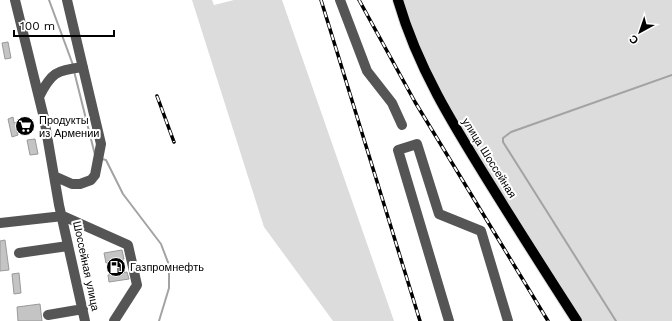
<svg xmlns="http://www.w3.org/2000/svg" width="672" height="321" font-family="'Work Sans',sans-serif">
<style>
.green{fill:#dcdcdc}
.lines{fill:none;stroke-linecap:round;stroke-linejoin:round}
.stream{stroke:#a3a3a3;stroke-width:2}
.building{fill:#c4c4c4;stroke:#999}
.major-casing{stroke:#dbdbdb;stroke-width:12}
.minor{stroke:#555;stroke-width:10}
.major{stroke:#000;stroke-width:10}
.rail-casing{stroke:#000;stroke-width:3.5}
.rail{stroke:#fff;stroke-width:2;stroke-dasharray:6;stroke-linecap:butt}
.labels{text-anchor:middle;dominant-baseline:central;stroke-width:4;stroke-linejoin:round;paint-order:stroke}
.poi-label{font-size:11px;fill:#000;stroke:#fff;text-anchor:start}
.street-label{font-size:11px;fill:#000;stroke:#fff}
</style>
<rect width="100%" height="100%" fill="#fff"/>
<path class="green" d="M 192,0 L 212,0 L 214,5 L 234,0 L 282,0 L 394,321 L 333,321 L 264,227 Z
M 403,0 L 672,0 L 672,321 L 582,321 L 459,124 L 427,67 Z"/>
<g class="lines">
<path class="stream" d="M 49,0 L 73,65
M 74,71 L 95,155
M 102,159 L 106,160 L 123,194 L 161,244 L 169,265 L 169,288 L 159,321
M 616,321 L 503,142 L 503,138 L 511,132 L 672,75"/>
</g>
<path class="building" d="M 8,42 L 11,58 L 5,59 L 2,43 Z
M 13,117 L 14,123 L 20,121 L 22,126 L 16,128 L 18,135 L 12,137 L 8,119 Z
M 35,139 L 38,154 L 30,155 L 27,140 Z
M 5,240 L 9,270 L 0,271 L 0,241 Z
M 122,250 L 124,259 L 119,260 L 121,273 L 127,272 L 129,279 L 109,282 L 108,275 L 113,274 L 111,262 L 106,263 L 104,253 Z
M 19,273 L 21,293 L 14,294 L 12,274 Z
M 40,304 L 42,321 L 18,321 L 17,307 Z"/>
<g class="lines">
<g class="major-casing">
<path id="major" d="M 398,0 C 418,69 454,126 492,187 C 520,232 548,276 577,321"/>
</g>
<path class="minor" d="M 15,0 L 44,118 L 59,205 L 85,321
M 340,0 L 367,71 L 392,103 L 402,125
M 39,97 C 51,73 56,70 83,67
M 54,176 L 72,184 L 80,184 L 91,180 L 95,175 L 101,144 L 67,0
M 0,223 L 63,216 L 128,245 L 137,285 L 114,321
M 19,253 L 68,246
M 48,315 L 83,309
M 449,321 L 398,150 L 417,144 L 439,214 L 481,231 L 508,321"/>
<use href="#major" class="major"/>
<g class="rail-casing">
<path id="rail" d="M 321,0 L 420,321
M 359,0 L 415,102 L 548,321
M 157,96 L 174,142"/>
</g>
<use href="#rail" class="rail"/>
</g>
<defs>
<g id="supermarket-disc" transform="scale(1)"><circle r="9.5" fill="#000" stroke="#fff"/><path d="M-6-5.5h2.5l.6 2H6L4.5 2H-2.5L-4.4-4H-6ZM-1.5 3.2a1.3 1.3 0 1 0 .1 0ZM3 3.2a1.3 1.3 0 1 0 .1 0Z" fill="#fff"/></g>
<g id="fuel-disc" transform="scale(1)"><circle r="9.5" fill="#000" stroke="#fff"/><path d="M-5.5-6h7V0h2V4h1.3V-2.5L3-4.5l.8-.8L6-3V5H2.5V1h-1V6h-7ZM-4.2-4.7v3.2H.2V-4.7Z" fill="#fff"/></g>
</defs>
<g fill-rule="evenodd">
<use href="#supermarket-disc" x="25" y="126"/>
<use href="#fuel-disc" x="116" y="267"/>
</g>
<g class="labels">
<g class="poi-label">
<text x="39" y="120">Продукты<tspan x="39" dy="13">из Армении</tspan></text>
<text x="130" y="267">Газпромнефть</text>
</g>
<g class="street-label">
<text transform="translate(489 158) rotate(58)">улица Шоссейная</text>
<text transform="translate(86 266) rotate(78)">Шоссейная улица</text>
</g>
</g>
<g transform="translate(640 32) rotate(220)" stroke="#ffffff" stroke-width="3" paint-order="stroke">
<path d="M0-3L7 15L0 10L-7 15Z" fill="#000000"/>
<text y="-6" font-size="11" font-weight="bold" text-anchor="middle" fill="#000000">С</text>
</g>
<path d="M14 30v6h100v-6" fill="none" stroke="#000000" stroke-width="2"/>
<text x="20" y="30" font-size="12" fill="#000000" stroke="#ffffff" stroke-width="3" paint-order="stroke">100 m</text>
</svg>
